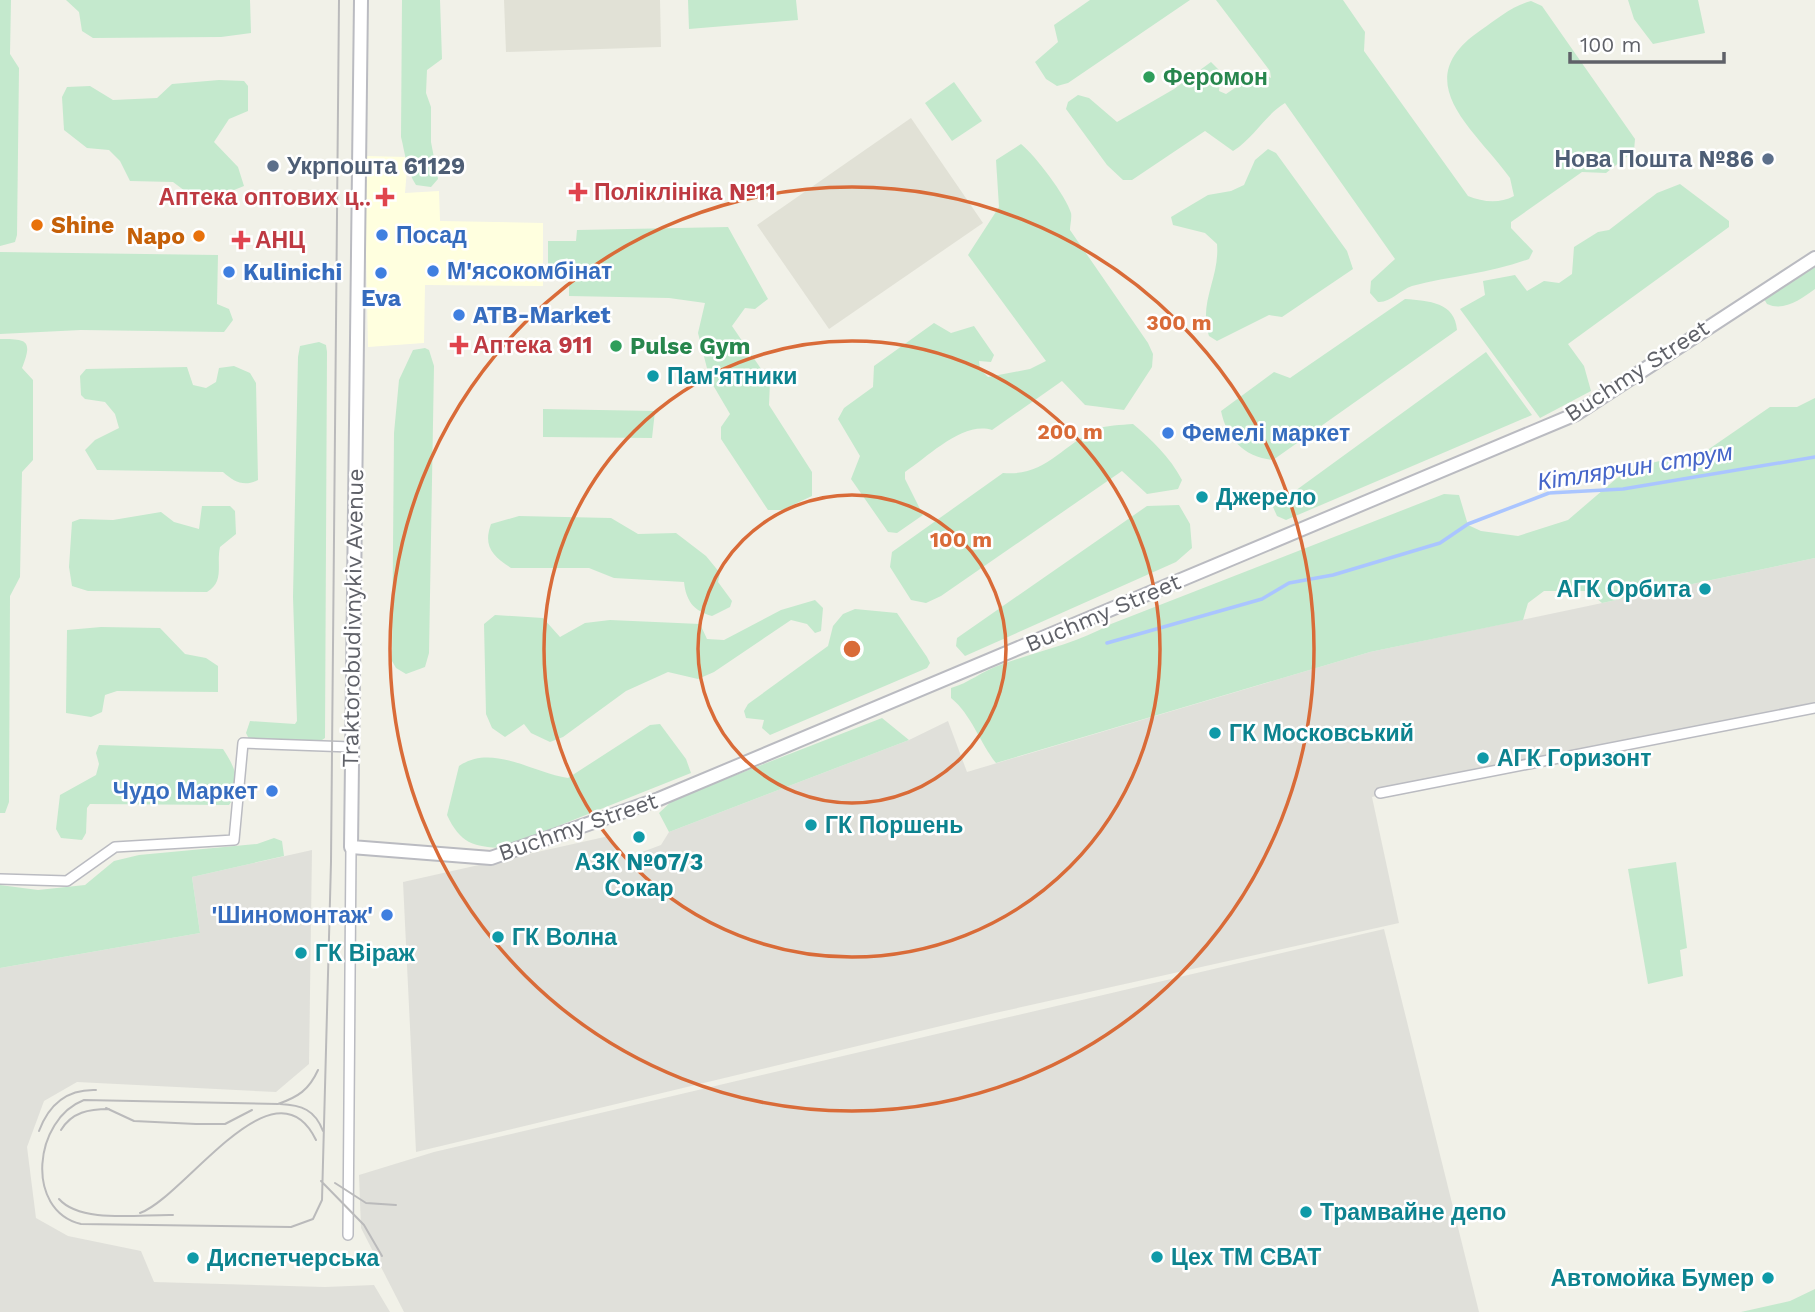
<svg xmlns="http://www.w3.org/2000/svg" width="1815" height="1312" font-family="'Work Sans',sans-serif">
<style>
.commercial{fill:#ffffdf}
.industrial{fill:#e0e0da}
.education{fill:#e1e1d6}
.green{fill:#c4e9cd}
.lines{fill:none;stroke-linecap:round;stroke-linejoin:round}
.stream{stroke:#aac5ff;stroke-width:3.5}
.minor-casing{stroke:#babbc1;stroke-width:12}
.tertiary-casing{stroke:#babbc1;stroke-width:16}
.minor{stroke:#fff;stroke-width:9}
.tertiary{stroke:#fff;stroke-width:12}
.tram{stroke:#bababb;stroke-width:2}
.ring{fill:none;stroke:#d96b38;stroke-width:3.5}
.leisure-dot{fill:#2e9e5b;stroke:#fff;stroke-width:2.5}
.service-dot{fill:#5c6f8a;stroke:#fff;stroke-width:2.5}
.health-dot{fill:#e0444e;stroke:#fff;stroke-width:2.5}
.food-dot{fill:#e8710a;stroke:#fff;stroke-width:2.5}
.shop-dot{fill:#3f7fe0;stroke:#fff;stroke-width:2.5}
.culture-dot{fill:#0f9aa8;stroke:#fff;stroke-width:2.5}
.labels{text-anchor:middle;dominant-baseline:central;stroke-width:5;stroke-linejoin:round;paint-order:stroke}
.leisure-label{font-size:23px;font-weight:bold;fill:#27864d;stroke:#fff;text-anchor:start}
.service-label{font-size:23px;font-weight:bold;fill:#4e5e75;stroke:#fff;text-anchor:end}
.health-label{font-size:23px;font-weight:bold;fill:#be3a42;stroke:#fff;text-anchor:start}
.food-label{font-size:23px;font-weight:bold;fill:#c56008;stroke:#fff;text-anchor:start}
.shop-label{font-size:23px;font-weight:bold;fill:#366cbe;stroke:#fff;text-anchor:start}
.street-label{font-size:23px;fill:#5f6168;stroke:#fff}
.culture-label{font-size:23px;font-weight:bold;fill:#0d838f;stroke:#fff;text-anchor:start}
.water-label{font-size:24px;font-style:italic;fill:#4666c9;stroke:#fff}
.centre{fill:#d96b38;stroke:#fff;stroke-width:3.5}
.ring-label{font-size:21px;text-anchor:middle;font-weight:bold;fill:#d96b38;stroke:#fff;stroke-width:5;stroke-linejoin:round;paint-order:stroke}
</style>
<rect width="100%" height="100%" fill="#f1f1e8"/>
<path class="commercial" d="M 364,156 L 408,157 L 405,193 L 439,191 L 440,221 L 543,223 L 543,286 L 425,285 L 424,343 L 368,347 Z"/>
<path class="industrial" d="M 1815,558 L 1815,702 L 1372,797 L 1399,923 L 995,1013 L 416,1152 L 403,882 L 609,836 L 626,858 L 661,845 L 669,832 L 909,740 L 948,721 L 967,772 L 1370,652 Z
M 312,850 L 309,1064 L 276,1092 L 77,1082 L 44,1101 L 27,1147 L 36,1218 L 68,1236 L 141,1251 L 154,1282 L 325,1287 L 374,1285 L 390,1312 L 0,1312 L 0,968 L 200,933 L 192,877 Z
M 1384,929 L 1479,1312 L 404,1312 L 361,1228 L 359,1175 L 434,1152 Z"/>
<path class="education" d="M 504,0 L 660,0 L 661,47 L 506,52 Z
M 911,118 L 983,223 L 829,329 L 757,225 Z"/>
<path class="green" d="M 0,0 L 11,0 L 10,54 L 19,68 L 17,235 L 15,242 L 0,246 Z
M 66,0 L 250,0 L 251,33 L 221,37 L 93,38 L 82,31 L 79,12 Z
M 402,0 L 440,0 L 442,59 L 427,70 L 426,93 L 431,107 L 431,142 L 438,179 L 431,187 L 416,185 C 407,172 405,153 401,137 Z
M 688,0 L 796,0 L 798,20 L 689,29 Z
M 1090,0 L 1190,0 L 1068,83 L 1057,86 L 1046,79 L 1035,62 L 1058,42 L 1054,25 Z
M 1216,0 L 1343,0 L 1365,32 L 1364,51 L 1468,196 C 1483,202 1499,204 1514,196 L 1510,178 C 1474,128 1406,81 1481,30 C 1497,19 1512,6 1531,1 L 1542,6 L 1635,139 L 1634,151 L 1606,173 L 1582,172 L 1511,222 L 1511,228 L 1533,251 L 1529,259 C 1491,273 1451,276 1412,286 C 1400,290 1390,303 1378,302 L 1370,293 L 1371,281 L 1395,259 L 1285,103 C 1264,116 1255,137 1233,151 L 1205,131 L 1132,180 L 1123,180 L 1107,165 L 1066,109 L 1068,102 L 1078,95 L 1089,98 L 1117,122 L 1174,89 L 1211,62 L 1221,72 L 1219,91 L 1226,94 L 1260,71 L 1271,78 L 1270,71 Z
M 1628,0 L 1698,0 L 1705,33 L 1653,44 L 1634,19 Z
M 219,80 L 244,81 L 248,86 L 248,111 L 229,119 L 214,142 L 238,167 L 244,186 L 224,194 L 189,194 L 173,182 L 130,181 L 120,161 L 109,150 L 87,148 L 64,130 L 62,97 L 67,87 L 90,86 L 113,100 L 157,98 L 172,84 Z
M 954,82 L 982,121 L 952,141 L 925,103 Z
M 1021,144 C 1035,155 1066,196 1071,213 C 1072,218 1070,225 1070,230 L 1148,343 L 1153,354 L 1152,367 L 1124,410 L 1085,405 L 1062,381 L 992,430 C 963,421 929,456 905,472 L 905,479 L 923,515 L 897,533 L 888,532 L 851,479 L 860,456 L 838,419 L 844,408 L 873,387 L 874,366 L 934,323 L 951,333 L 974,326 L 994,355 L 991,362 L 979,361 L 980,369 L 988,377 L 1030,369 L 1046,361 L 968,255 L 999,207 L 996,160 Z
M 1268,149 L 1276,153 L 1347,251 L 1353,269 L 1282,317 L 1269,315 L 1217,341 L 1209,336 C 1198,302 1220,278 1217,244 L 1205,233 L 1173,225 L 1171,217 L 1208,195 L 1231,191 L 1244,185 L 1255,160 Z
M 1680,184 L 1729,221 L 1729,227 L 1568,344 L 1584,366 L 1591,391 L 1540,418 L 1460,309 L 1485,295 L 1483,281 L 1515,275 L 1527,291 L 1544,281 L 1559,283 L 1572,274 L 1574,247 L 1598,232 L 1609,230 L 1657,193 Z
M 728,227 L 768,299 L 755,309 L 745,308 L 732,326 L 770,382 L 769,405 L 812,472 L 812,496 L 782,510 L 768,510 L 721,439 L 721,427 L 730,414 L 710,380 L 698,333 L 705,303 L 669,298 L 569,296 L 569,273 L 548,274 L 548,241 L 576,241 L 577,230 Z
M 0,252 L 218,255 L 217,304 L 229,309 L 233,320 L 224,332 L 81,330 L 0,334 Z
M 1815,267 L 1815,289 C 1801,299 1784,312 1767,304 L 1764,299 Z
M 1405,299 C 1429,301 1455,302 1457,330 L 1273,460 C 1244,457 1227,439 1221,411 L 1274,372 L 1290,378 Z
M 0,339 C 27,339 33,340 22,368 L 33,380 L 33,460 L 22,472 L 20,577 L 10,596 L 9,802 L 5,813 L 0,813 Z
M 319,342 L 326,345 L 327,352 L 325,738 L 319,742 L 250,741 L 246,733 L 250,721 L 295,724 L 297,721 L 293,597 L 298,357 L 300,346 Z
M 425,348 L 429,350 L 434,366 L 429,653 L 425,667 L 406,674 L 396,668 L 392,661 L 394,433 L 399,380 L 413,350 Z
M 1486,352 L 1532,415 L 1286,520 L 1277,516 L 1273,507 Z
M 234,366 L 250,373 L 256,383 L 258,480 C 244,487 234,482 223,472 L 97,470 L 85,450 L 95,440 L 119,428 L 115,414 L 105,402 L 85,399 L 81,395 L 80,376 L 86,369 L 187,367 L 193,385 L 206,388 L 216,382 L 219,368 Z
M 1815,398 L 1815,558 L 1602,603 L 1588,591 L 1544,591 L 1528,603 L 1523,620 L 1370,652 L 996,763 C 980,743 971,714 951,698 L 951,688 C 969,683 982,671 1000,665 C 1038,651 1075,644 1111,624 L 1444,494 L 1459,495 L 1468,525 L 1481,531 L 1518,536 L 1568,520 L 1617,478 L 1639,466 L 1709,449 L 1770,407 L 1797,407 Z
M 543,409 L 655,411 L 652,438 L 543,437 Z
M 1133,424 C 1152,440 1170,457 1182,480 L 1178,489 L 1147,494 L 1122,471 L 941,596 L 926,603 L 911,600 L 890,567 L 892,552 L 1003,473 C 1044,477 1062,446 1095,430 C 1105,425 1122,425 1133,424 Z
M 1179,505 L 1190,524 L 1192,548 L 1176,562 L 965,656 L 956,646 L 957,638 L 1147,506 Z
M 202,506 L 230,506 L 235,511 L 236,534 L 220,547 C 216,565 225,581 207,592 L 88,591 L 72,586 L 69,567 L 72,522 L 80,519 L 113,520 L 161,512 L 174,522 L 199,529 Z
M 519,516 L 611,518 L 638,534 L 676,533 L 706,556 L 720,573 L 718,582 L 732,601 L 730,607 L 712,616 C 693,611 686,600 684,582 L 614,578 L 589,568 L 511,568 C 492,556 483,546 491,524 Z
M 815,600 L 823,608 L 821,631 L 815,633 L 807,624 L 791,620 L 714,672 L 698,679 L 668,672 L 626,691 L 563,737 L 550,742 L 531,733 L 524,724 L 505,737 L 492,728 L 486,714 L 484,624 L 495,615 L 543,618 L 560,637 L 585,623 L 610,620 L 700,624 L 707,639 L 724,640 L 781,610 Z
M 855,609 L 897,613 L 927,657 L 930,663 L 927,668 L 770,735 L 762,728 L 764,720 L 746,718 L 744,711 L 748,704 L 828,646 L 833,626 L 843,614 Z
M 101,627 L 160,628 L 185,654 L 206,658 L 218,666 L 218,692 L 117,691 L 105,695 L 102,712 L 91,717 L 66,713 L 67,630 Z
M 882,718 L 909,740 L 669,832 L 659,813 L 674,799 Z
M 660,724 L 686,759 L 691,773 L 503,848 C 473,847 460,843 447,815 L 459,766 C 492,743 533,773 568,778 L 650,725 Z
M 99,745 L 223,749 C 235,767 244,786 229,805 L 90,804 L 87,808 L 86,833 L 82,840 L 61,838 L 56,829 L 60,795 L 96,775 L 99,764 L 96,753 Z
M 274,838 L 282,841 L 284,856 L 192,877 L 200,933 L 0,968 L 0,885 L 38,890 L 85,885 L 114,861 L 139,855 L 257,844 Z
M 1676,862 L 1687,948 L 1680,950 L 1683,976 L 1648,984 L 1628,869 Z
M 1815,1289 L 1815,1312 L 1741,1312 L 1790,1301 Z"/>
<g class="lines">
<path class="stream" d="M 1107,643 L 1262,599 L 1289,583 L 1333,575 L 1440,543 L 1468,524 L 1549,493 L 1623,489 L 1815,457"/>
<g class="minor-casing">
<path id="minor" d="M 1380,793 L 1815,708
M 0,879 L 67,881 L 115,847 L 234,840 L 243,743 L 351,747
M 348,1235 L 351,847"/>
</g>
<g class="tertiary-casing">
<path id="tertiary" d="M 361,0 L 351,847 L 491,858 L 659,799 L 1576,414 L 1815,258"/>
</g>
<use href="#minor" class="minor"/>
<use href="#tertiary" class="tertiary"/>
<path class="tram" d="M 318,1070 C 309,1090 298,1097 278,1104 L 84,1100 C 34,1119 24,1210 81,1224 L 291,1227 L 313,1219 L 322,1200 L 331,862 L 339,0
M 280,1104 C 302,1105 315,1110 323,1131
M 106,1108 L 134,1121 L 196,1124 L 225,1124 L 252,1110
M 61,1130 C 72,1112 89,1109 109,1109
M 39,1131 C 49,1104 68,1089 96,1090
M 321,1181 L 364,1225 L 382,1256
M 335,1183 L 366,1203 L 396,1205
M 59,1199 C 81,1224 141,1214 173,1215
M 140,1213 C 185,1197 275,1055 316,1140"/>
</g>
<g class="ring">
<circle cx="852" cy="649" r="154"/>
<circle cx="852" cy="649" r="308"/>
<circle cx="852" cy="649" r="462"/>
</g>
<g class="leisure-dot">
<circle cx="1149" cy="77" r="7"/>
<circle cx="616" cy="346" r="7"/>
</g>
<g class="service-dot">
<circle cx="1768" cy="159" r="7"/>
<circle cx="273" cy="166" r="7"/>
</g>
<g class="health-dot">
<path d="M574.5 181.5h7v7h7v7h-7v7h-7v-7h-7v-7h7z"/>
<path d="M381.5 186.5h7v7h7v7h-7v7h-7v-7h-7v-7h7z"/>
<path d="M237.5 229.5h7v7h7v7h-7v7h-7v-7h-7v-7h7z"/>
<path d="M455.5 334.5h7v7h7v7h-7v7h-7v-7h-7v-7h7z"/>
</g>
<g class="food-dot">
<circle cx="37" cy="225" r="7"/>
<circle cx="199" cy="236" r="7"/>
</g>
<g class="shop-dot">
<circle cx="382" cy="235" r="7"/>
<circle cx="433" cy="271" r="7"/>
<circle cx="229" cy="272" r="7"/>
<circle cx="381" cy="273" r="7"/>
<circle cx="459" cy="315" r="7"/>
<circle cx="1168" cy="433" r="7"/>
<circle cx="272" cy="791" r="7"/>
<circle cx="387" cy="915" r="7"/>
</g>
<g class="culture-dot">
<circle cx="653" cy="376" r="7"/>
<circle cx="1202" cy="497" r="7"/>
<circle cx="1705" cy="589" r="7"/>
<circle cx="1215" cy="733" r="7"/>
<circle cx="1483" cy="758" r="7"/>
<circle cx="811" cy="825" r="7"/>
<circle cx="639" cy="837" r="7"/>
<circle cx="498" cy="937" r="7"/>
<circle cx="301" cy="953" r="7"/>
<circle cx="1306" cy="1212" r="7"/>
<circle cx="1157" cy="1257" r="7"/>
<circle cx="193" cy="1258" r="7"/>
<circle cx="1768" cy="1278" r="7"/>
</g>
<g class="labels">
<g class="leisure-label">
<text x="1163" y="77">Феромон</text>
<text x="630" y="346">Pulse Gym</text>
</g>
<g class="service-label">
<text x="1754" y="159">Нова Пошта №86</text>
<text x="287" y="166" text-anchor="start">Укрпошта 61129</text>
</g>
<g class="health-label">
<text x="594" y="192">Поліклініка №11</text>
<text x="371" y="197" text-anchor="end">Аптека оптових ц‥</text>
<text x="255" y="240">АНЦ</text>
<text x="473" y="345">Аптека 911</text>
</g>
<g class="food-label">
<text x="51" y="225">Shine</text>
<text x="185" y="236" text-anchor="end">Napo</text>
</g>
<g class="shop-label">
<text x="396" y="235">Посад</text>
<text x="447" y="271">М'ясокомбінат</text>
<text x="243" y="272">Kulinichi</text>
<text x="381" y="298" text-anchor="middle">Eva</text>
<text x="473" y="315">ATB-Market</text>
<text x="1182" y="433">Фемелі маркет</text>
<text x="258" y="791" text-anchor="end">Чудо Маркет</text>
<text x="373" y="915" text-anchor="end">'Шиномонтаж'</text>
</g>
<g class="street-label">
<text transform="translate(1637 371) rotate(-33)">Buchmy Street</text>
<text transform="translate(1103 613) rotate(-23)">Buchmy Street</text>
<text transform="translate(353 618) rotate(-89)">Traktorobudivnykiv Avenue</text>
<text transform="translate(578 827) rotate(-19)">Buchmy Street</text>
</g>
<g class="culture-label">
<text x="667" y="376">Пам'ятники</text>
<text x="1216" y="497">Джерело</text>
<text x="1691" y="589" text-anchor="end">АГК Орбита</text>
<text x="1229" y="733">ГК Московський</text>
<text x="1497" y="758">АГК Горизонт</text>
<text x="825" y="825">ГК Поршень</text>
<text x="639" y="862" text-anchor="middle">АЗК №07/3<tspan x="639" dy="26">Сокар</tspan></text>
<text x="512" y="937">ГК Волна</text>
<text x="315" y="953">ГК Віраж</text>
<text x="1320" y="1212">Трамвайне депо</text>
<text x="1171" y="1257">Цех ТМ СВАТ</text>
<text x="207" y="1258">Диспетчерська</text>
<text x="1754" y="1278" text-anchor="end">Автомойка Бумер</text>
</g>
<g class="water-label">
<text transform="translate(1635 467) rotate(-9)">Кітлярчин струм</text>
</g>
</g>
<circle cx="852" cy="649" r="10" class="centre"/>
<g class="ring-label">
<text x="1179" y="330">300 m</text>
<text x="1070" y="439">200 m</text>
<text x="961" y="547">100 m</text>
</g>
<path d="M1570 52v10h154v-10" fill="none" stroke="#5f6168" stroke-width="3.5"/>
<text x="1580" y="52" font-size="21" fill="#5f6168" stroke="#ffffff" stroke-width="5" paint-order="stroke">100 m</text>
</svg>
